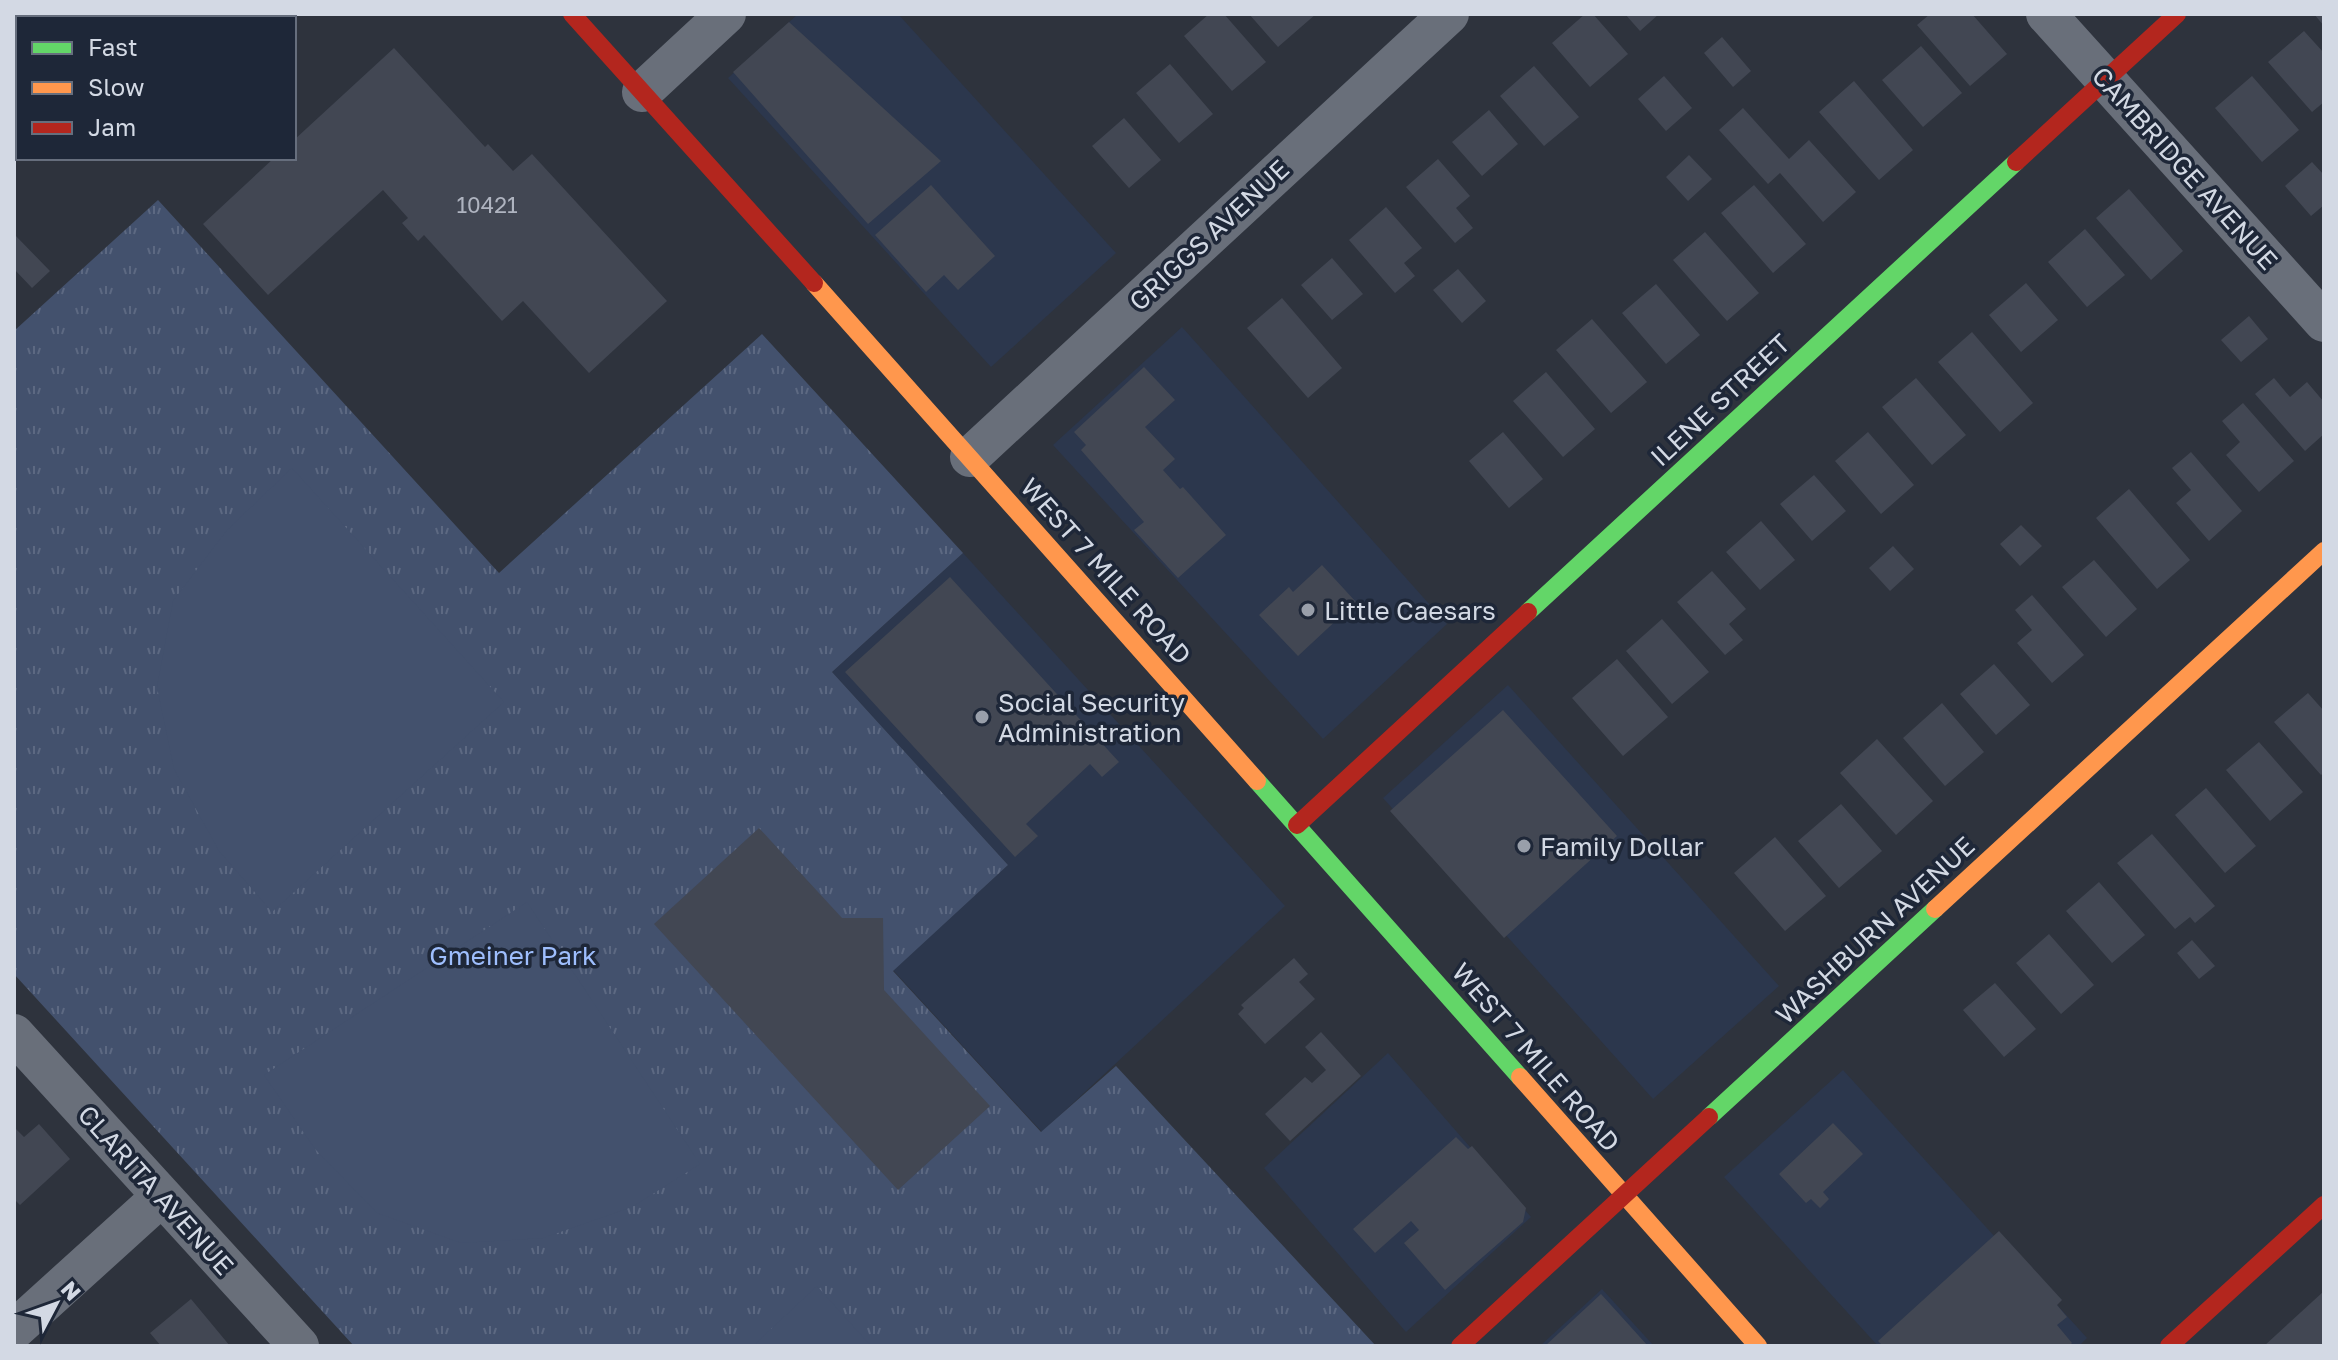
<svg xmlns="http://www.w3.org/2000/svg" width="2338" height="1360" font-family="'Golos Text',sans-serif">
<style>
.built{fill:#2c374d}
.grass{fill:url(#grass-tufts)}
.pitch{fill:#43516d}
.building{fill:#424753}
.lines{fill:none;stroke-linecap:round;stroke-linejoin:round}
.street{stroke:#696f7a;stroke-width:40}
.fast{stroke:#63d668;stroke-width:18}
.slow{stroke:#ff974d;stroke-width:18}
.jam{stroke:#b3261e;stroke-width:18}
.poi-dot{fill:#999faa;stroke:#1e2738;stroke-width:3}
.labels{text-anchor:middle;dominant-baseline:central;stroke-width:7;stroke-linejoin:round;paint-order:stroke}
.number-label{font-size:22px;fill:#afb4c0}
.street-label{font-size:26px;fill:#d3d9e4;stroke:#1e2738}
.poi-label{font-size:26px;fill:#d3d9e4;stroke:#1e2738;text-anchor:start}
.park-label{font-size:26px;fill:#9ebefd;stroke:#1e2738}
</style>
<defs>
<pattern id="grass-tufts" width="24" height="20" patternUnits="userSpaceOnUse" patternTransform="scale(2)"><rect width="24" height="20" fill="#43516d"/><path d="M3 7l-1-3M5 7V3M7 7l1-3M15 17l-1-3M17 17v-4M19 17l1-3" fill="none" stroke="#5d6982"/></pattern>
</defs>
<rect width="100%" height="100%" fill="#2e333d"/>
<path class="built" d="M 798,14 L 898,14 L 1116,253 L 991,367 L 728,78 Z
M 1182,327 L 1447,624 L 1323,739 L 1053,445 Z
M 963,553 L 1285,906 L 1042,1132 L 893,970 L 1008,865 L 832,672 Z
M 1508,685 L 1779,986 L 1653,1099 L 1383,798 Z
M 1388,1053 L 1531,1217 L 1406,1332 L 1264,1168 Z
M 1843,1070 L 2087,1338 L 2079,1346 L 1878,1346 L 1724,1177 Z
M 1602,1289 L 1654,1346 L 1540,1346 Z"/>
<path class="grass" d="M 158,200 L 499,573 L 762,334 L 963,553 L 832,672 L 1008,865 L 893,971 L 1041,1132 L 1116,1066 L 1376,1346 L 354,1346 L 14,974 L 14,331 Z"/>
<path class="pitch" d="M 292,468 L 504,702 L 272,912 L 219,851 L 174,769 L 157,687 L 173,601 L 227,530 Z
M 527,902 L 700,1164 L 632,1207 L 543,1238 L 461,1243 L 377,1213 L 315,1149 L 264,1075 Z
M 817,1286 L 871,1346 L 753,1346 Z"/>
<path class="building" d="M 89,14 L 114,14 L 117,18 L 85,18 Z
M 136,14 L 157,14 L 153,18 L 139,18 Z
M 1209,14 L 1224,14 L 1266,62 L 1232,91 L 1184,36 Z
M 1249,14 L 1316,14 L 1278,47 Z
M 1585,14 L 1593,14 L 1628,54 L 1590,87 L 1552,43 Z
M 1625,14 L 1659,14 L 1640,31 Z
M 1930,14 L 1972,14 L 2007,54 L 1970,86 L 1917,25 Z
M 2314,14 L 2324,14 L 2324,26 Z
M 789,22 L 941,161 L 868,224 L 733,72 Z
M 2304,31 L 2324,53 L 2324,102 L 2312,112 L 2268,62 Z
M 1722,37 L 1751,71 L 1733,87 L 1704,53 Z
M 1921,46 L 1962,93 L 1923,127 L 1882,80 Z
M 394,48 L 485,147 L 488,144 L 513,171 L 532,154 L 667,301 L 589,373 L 523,301 L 502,321 L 424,235 L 418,241 L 402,223 L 408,218 L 383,190 L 268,295 L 203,224 L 274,158 L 294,158 L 294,140 Z
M 1170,64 L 1213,114 L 1179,143 L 1136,93 Z
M 1534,66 L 1579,117 L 1544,146 L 1500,96 Z
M 1664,76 L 1692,108 L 1666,131 L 1638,99 Z
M 2252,76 L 2299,130 L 2262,162 L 2215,108 Z
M 1854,81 L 1913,150 L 1879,180 L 1819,112 Z
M 14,105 L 18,109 L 18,156 L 14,159 Z
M 1743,108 L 1789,159 L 1809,140 L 1856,192 L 1823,222 L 1780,173 L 1768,184 L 1719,130 Z
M 1489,110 L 1518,144 L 1482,176 L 1452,142 Z
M 1124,118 L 1161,160 L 1129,188 L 1092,146 Z
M 1689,155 L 1712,179 L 1688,201 L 1666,177 Z
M 1438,159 L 1470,196 L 1456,208 L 1473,228 L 1455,243 L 1406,187 Z
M 2312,162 L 2324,175 L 2324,205 L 2311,216 L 2285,186 Z
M 931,185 L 995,256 L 958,290 L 944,275 L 926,292 L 875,235 Z
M 1754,185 L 1806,244 L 1773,273 L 1721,213 Z
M 2129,189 L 2183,251 L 2151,280 L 2096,218 Z
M 1386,207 L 1422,248 L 1404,263 L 1415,276 L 1395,293 L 1349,240 Z
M 2085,229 L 2125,275 L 2087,307 L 2048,262 Z
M 1705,232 L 1759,293 L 1727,321 L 1673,260 Z
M 14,234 L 50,271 L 32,288 L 14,269 Z
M 1332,258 L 1363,294 L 1332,320 L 1301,285 Z
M 1458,269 L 1486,301 L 1462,323 L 1433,290 Z
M 2026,283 L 2058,320 L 2021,352 L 1989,315 Z
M 1656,284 L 1700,335 L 1666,364 L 1622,313 Z
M 1282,298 L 1342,368 L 1308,398 L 1247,328 Z
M 2249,316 L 2268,339 L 2241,362 L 2221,340 Z
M 1592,319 L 1647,382 L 1611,413 L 1556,350 Z
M 1972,332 L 2033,403 L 2000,432 L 1938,362 Z
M 1144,367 L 1175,400 L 1145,427 L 1175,459 L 1163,470 L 1180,489 L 1183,487 L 1226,535 L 1178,578 L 1134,530 L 1144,522 L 1081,450 L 1086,445 L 1074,432 Z
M 1546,372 L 1595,429 L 1563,457 L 1513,401 Z
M 1916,378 L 1966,435 L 1932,465 L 1882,407 Z
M 2274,378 L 2290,397 L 2307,382 L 2324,402 L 2324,434 L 2305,451 L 2255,394 Z
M 2243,403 L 2294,461 L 2259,492 L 2226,455 L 2240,442 L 2222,421 Z
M 1503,432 L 1543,479 L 1509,508 L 1469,461 Z
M 1868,432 L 1914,485 L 1881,514 L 1835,461 Z
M 2191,452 L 2242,511 L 2209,541 L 2176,503 L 2191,490 L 2172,468 Z
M 1814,475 L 1846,511 L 1812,541 L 1780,504 Z
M 2129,489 L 2190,560 L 2157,589 L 2096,518 Z
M 1761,521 L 1795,560 L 1760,590 L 1726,552 Z
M 2021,525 L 2042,546 L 2020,566 L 2000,544 Z
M 1893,546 L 1914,569 L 1890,591 L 1869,568 Z
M 2094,560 L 2137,609 L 2106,637 L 2062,587 Z
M 1322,565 L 1356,602 L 1298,656 L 1259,615 L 1289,587 L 1293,592 Z
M 1712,571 L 1746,609 L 1729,624 L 1743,640 L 1725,655 L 1677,602 Z
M 950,577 L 1119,762 L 1102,777 L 1090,764 L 1026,824 L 1038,836 L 1015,857 L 845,672 Z
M 2032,595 L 2084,655 L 2052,683 L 2017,643 L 2032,630 L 2015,610 Z
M 1662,619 L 1709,672 L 1672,704 L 1626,651 Z
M 1617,659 L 1668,717 L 1623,756 L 1572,698 Z
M 1994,664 L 2030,705 L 1996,735 L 1960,694 Z
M 2308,693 L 2324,711 L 2324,772 L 2321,775 L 2274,722 Z
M 1942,703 L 1984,752 L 1945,786 L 1903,738 Z
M 1503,710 L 1617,836 L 1504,938 L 1390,811 Z
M 1877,739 L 1933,801 L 1896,835 L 1840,773 Z
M 2259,742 L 2303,792 L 2270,821 L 2226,770 Z
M 2206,788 L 2256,846 L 2225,873 L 2175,815 Z
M 1841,804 L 1882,851 L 1839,888 L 1798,841 Z
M 759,828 L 842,918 L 883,918 L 884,990 L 990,1106 L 898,1190 L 654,924 Z
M 2152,834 L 2215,906 L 2195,923 L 2190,917 L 2175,929 L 2117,863 Z
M 1775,837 L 1826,896 L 1785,931 L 1734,873 Z
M 2099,882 L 2145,935 L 2112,963 L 2066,911 Z
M 2049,934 L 2094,985 L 2061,1014 L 2016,963 Z
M 2192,940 L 2215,966 L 2199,979 L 2177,953 Z
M 1294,958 L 1308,974 L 1299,982 L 1315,999 L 1265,1044 L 1238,1014 L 1244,1008 L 1241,1005 Z
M 1995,983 L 2036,1029 L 2004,1057 L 1963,1010 Z
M 1321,1032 L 1361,1076 L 1290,1141 L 1265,1114 L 1305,1077 L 1312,1083 L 1326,1070 L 1305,1047 Z
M 1833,1123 L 1863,1154 L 1823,1192 L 1829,1199 L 1820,1208 L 1811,1199 L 1806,1203 L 1779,1174 Z
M 39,1124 L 70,1159 L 20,1205 L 14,1199 L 14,1127 L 24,1137 Z
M 1456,1137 L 1468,1149 L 1472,1146 L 1526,1208 L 1523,1222 L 1445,1290 L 1404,1243 L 1419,1230 L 1411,1221 L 1375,1253 L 1353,1229 Z
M 1999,1231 L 2062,1300 L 2057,1305 L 2067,1317 L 2057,1325 L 2072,1343 L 2069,1346 L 1883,1346 L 1878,1341 Z
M 2324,1291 L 2324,1346 L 2264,1346 Z
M 1601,1294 L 1648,1346 L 1545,1346 Z
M 191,1299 L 230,1346 L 161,1346 L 150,1333 Z"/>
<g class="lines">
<path class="street" d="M 2046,14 L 2324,322
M 642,92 L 726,14
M 970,457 L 1449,14
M 14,1034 L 299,1346
M 14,1330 L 162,1196"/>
<path class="fast" d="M 1528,612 L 2016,162
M 1257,781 L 1520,1077
M 1709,1117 L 1935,909"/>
<path class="slow" d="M 814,283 L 1257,781
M 1935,909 L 2324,551
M 1520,1077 L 1758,1346"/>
<path class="jam" d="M 572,14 L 814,283
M 2016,162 L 2177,14
M 1297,825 L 1528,612
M 1460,1346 L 1709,1117
M 2169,1346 L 2324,1205"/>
</g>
<g class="poi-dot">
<circle cx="1308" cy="610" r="8"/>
<circle cx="982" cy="717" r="8"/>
<circle cx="1524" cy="846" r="8"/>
</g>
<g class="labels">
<g class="number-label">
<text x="487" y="204">10421</text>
</g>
<g class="street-label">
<text transform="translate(2185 168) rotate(48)">CAMBRIDGE AVENUE</text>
<text transform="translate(1209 235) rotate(-43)">GRIGGS AVENUE</text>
<text transform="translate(1720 400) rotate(-43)">ILENE STREET</text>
<text transform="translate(1106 571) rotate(48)">WEST 7 MILE ROAD</text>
<text transform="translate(1875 930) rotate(-43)">WASHBURN AVENUE</text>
<text transform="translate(1536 1057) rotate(49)">WEST 7 MILE ROAD</text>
<text transform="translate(156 1190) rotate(48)">CLARITA AVENUE</text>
</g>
<g class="poi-label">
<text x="1324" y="610">Little Caesars</text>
<text x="998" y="702">Social Security<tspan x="998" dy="30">Administration</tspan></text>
<text x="1540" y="846">Family Dollar</text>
</g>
<g class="park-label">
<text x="513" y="955">Gmeiner Park</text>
</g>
</g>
<rect width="2338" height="1360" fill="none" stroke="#d3d9e4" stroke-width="32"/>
<rect x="16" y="16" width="280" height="144" fill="#1e2738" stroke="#666e7d" stroke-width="2"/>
<rect x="32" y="42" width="40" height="12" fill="#63d668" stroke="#666e7d" stroke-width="2"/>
<text x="88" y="56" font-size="24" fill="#d3d9e4">Fast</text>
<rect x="32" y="82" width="40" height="12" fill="#ff974d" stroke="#666e7d" stroke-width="2"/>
<text x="88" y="96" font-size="24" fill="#d3d9e4">Slow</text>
<rect x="32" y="122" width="40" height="12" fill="#b3261e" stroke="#666e7d" stroke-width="2"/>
<text x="88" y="136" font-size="24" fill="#d3d9e4">Jam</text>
<g transform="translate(56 1304) rotate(49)" stroke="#1e2738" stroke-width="6" paint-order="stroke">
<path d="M0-6L14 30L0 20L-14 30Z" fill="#d3d9e4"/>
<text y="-12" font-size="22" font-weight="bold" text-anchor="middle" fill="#d3d9e4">N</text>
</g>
</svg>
